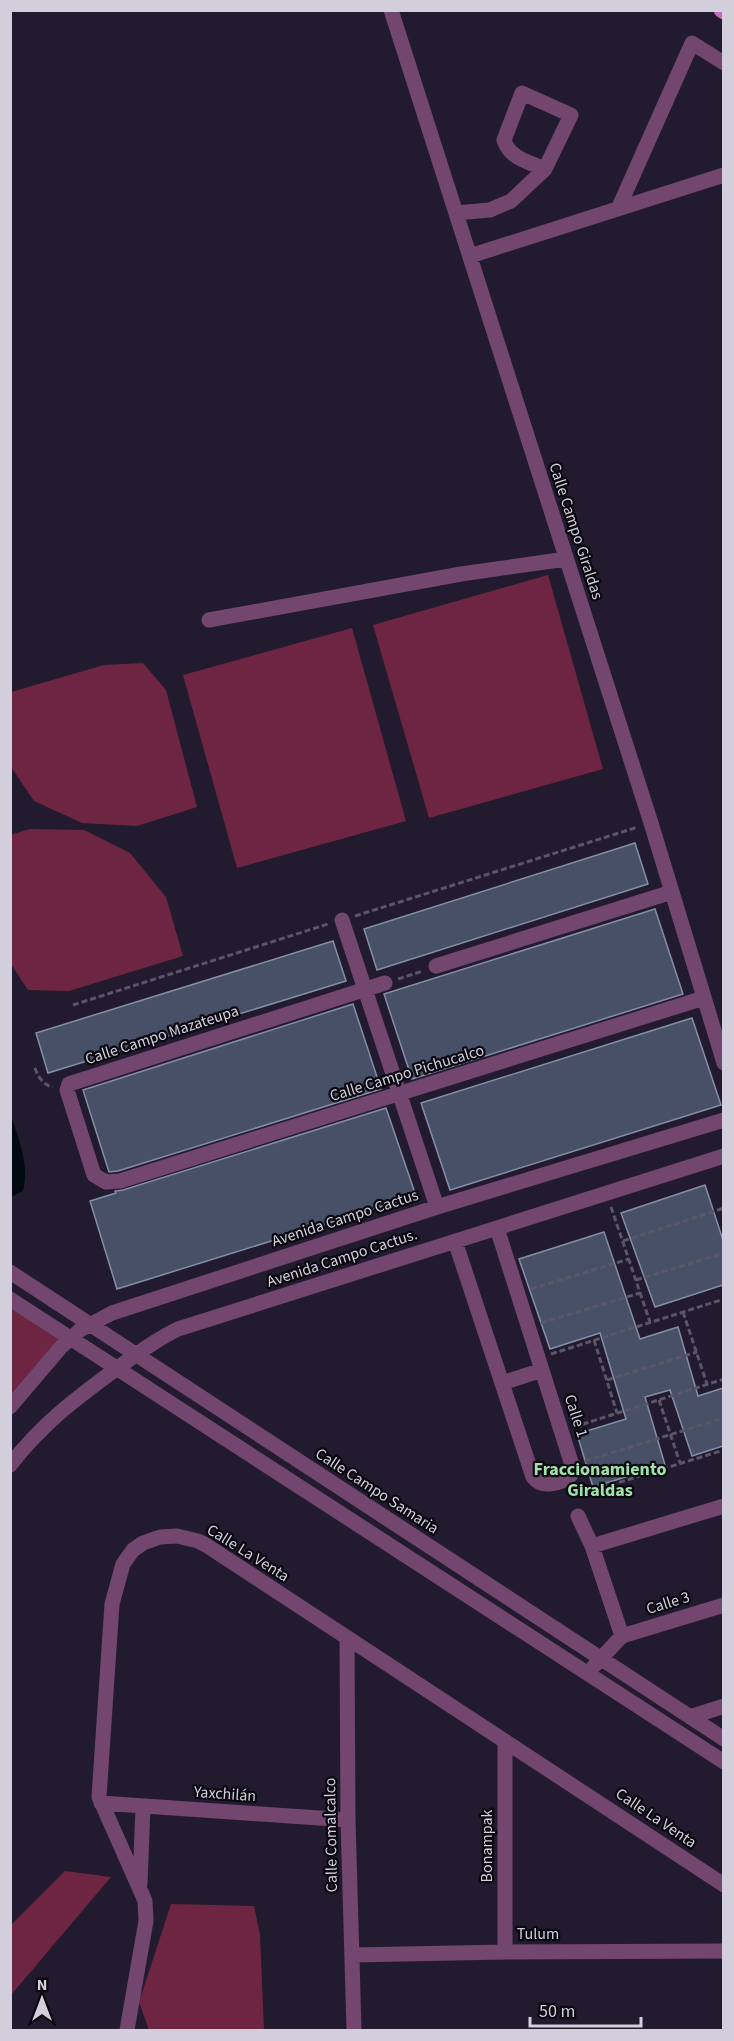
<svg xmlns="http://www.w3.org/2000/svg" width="734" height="2041" font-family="'Source Sans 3',sans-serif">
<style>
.green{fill:#6d2541}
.water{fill:#010911}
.building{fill:#485067;stroke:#848ea7;stroke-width:1.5}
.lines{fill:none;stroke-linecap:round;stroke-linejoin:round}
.path{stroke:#5b5567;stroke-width:3;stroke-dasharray:6 3;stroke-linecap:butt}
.minor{stroke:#72466f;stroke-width:15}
.major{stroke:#c569c0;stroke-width:15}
.labels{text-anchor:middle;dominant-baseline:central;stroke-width:4.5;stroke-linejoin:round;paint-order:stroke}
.street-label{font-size:16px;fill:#d2cedc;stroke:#0a0810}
.neighbourhood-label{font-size:18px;font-weight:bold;fill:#a1e2ab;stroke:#0a0810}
</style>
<rect width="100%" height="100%" fill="#221b2f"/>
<path class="green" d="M 548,575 L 603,769 L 429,818 L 373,625 Z
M 352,628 L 406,821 L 237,868 L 183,675 Z
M 143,663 L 166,690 L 197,807 L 137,826 L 82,823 L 34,801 L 11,767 L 11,692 L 104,665 Z
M 30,829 L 84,830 L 130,853 L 166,897 L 183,956 L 69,991 L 28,990 L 11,964 L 10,835 Z
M 11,1298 L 71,1338 L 11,1409 Z
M 65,1871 L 111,1877 L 11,1995 L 11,1925 Z
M 171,1904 L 254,1906 L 260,1935 L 264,2030 L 149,2030 L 139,2002 Z"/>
<path class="water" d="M 10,1113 C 18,1137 30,1165 23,1191 L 11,1197 Z"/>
<path class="building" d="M 635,843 L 648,884 L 377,970 L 364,929 Z
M 655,909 L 683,994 L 412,1079 L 384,994 Z
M 333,941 L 346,981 L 48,1073 L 36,1033 Z
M 353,1004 L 381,1089 L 118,1171 L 109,1172 L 83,1090 Z
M 692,1018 L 721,1105 L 450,1190 L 421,1103 Z
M 386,1108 L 416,1196 L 117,1289 L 90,1201 L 116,1193 L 115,1191 L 123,1190 Z
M 705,1185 L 723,1240 L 723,1285 L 655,1307 L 621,1213 Z
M 604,1232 L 640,1339 L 678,1327 L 698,1396 L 723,1388 L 723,1446 L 692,1456 L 670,1390 L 645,1397 L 665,1465 L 593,1487 L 577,1434 L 626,1419 L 600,1333 L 550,1349 L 519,1259 Z"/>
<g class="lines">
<path class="path" d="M 355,916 L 638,827
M 398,979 L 423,971
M 73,1005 L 328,924
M 35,1068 C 38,1077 43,1085 53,1087
M 611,1207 L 650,1322
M 623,1241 L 724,1208
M 636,1280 L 724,1253
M 531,1289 L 629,1259
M 683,1312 L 707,1384
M 541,1323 L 640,1293
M 594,1340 L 617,1413
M 551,1354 L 724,1299
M 607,1380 L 697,1352
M 659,1400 L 680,1463
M 574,1427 L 724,1379
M 585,1461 L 724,1418
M 577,1488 L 582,1492 L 588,1492 L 724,1450"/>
<path class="minor" d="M 391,10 L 651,823 L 724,1063
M 618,209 L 692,43 L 724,63
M 456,213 L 490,210 L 511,201 L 545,169 L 571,115 L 522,93 L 504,140 C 509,158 529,162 545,169
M 470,256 L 724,175
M 209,620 L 461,574 L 566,559
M 342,920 L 437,1207
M 436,966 L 672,892
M 385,983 L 69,1084 L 67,1090 L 94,1175 L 106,1182 L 120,1181 L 704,998
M 455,1241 L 533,1477 C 542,1489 561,1484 571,1475 L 572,1465 L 497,1228
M 10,1272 L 724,1739
M 10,1299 L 724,1762
M 502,1383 L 542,1370
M 10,1407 L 61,1347 L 80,1330 L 112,1313 L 437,1207 L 724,1120
M 10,1465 C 44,1422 74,1400 116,1369 C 137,1354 155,1340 178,1329 L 724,1156
M 578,1516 L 592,1546 L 622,1636
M 592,1546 L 724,1506
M 347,1638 L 348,1820 L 354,2030
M 594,1666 L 622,1636 L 724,1605
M 690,1717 L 724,1706
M 505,1741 L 505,1952
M 101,1803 L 348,1820
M 140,1884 L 143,1806
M 352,1955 L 505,1952 L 724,1951
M 127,2030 L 146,1921 L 145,1901 L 142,1894 L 99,1797 L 112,1604 L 123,1564 L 133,1550 L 143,1543 L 160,1537 L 177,1536 L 198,1541 L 206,1545 L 724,1885"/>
<path class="major" d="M 721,10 L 724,12"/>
</g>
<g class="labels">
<g class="street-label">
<text transform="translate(576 531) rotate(72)">Calle Campo Giraldas</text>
<text transform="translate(162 1035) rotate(-18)">Calle Campo Mazateupa</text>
<text transform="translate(407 1073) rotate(-17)">Calle Campo Pichucalco</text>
<text transform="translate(345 1218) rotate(-18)">Avenida Campo Cactus</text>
<text transform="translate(342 1258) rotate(-18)">Avenida Campo Cactus.</text>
<text transform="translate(576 1416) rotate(72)">Calle 1</text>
<text transform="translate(377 1491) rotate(33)">Calle Campo Samaria</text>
<text transform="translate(248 1553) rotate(32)">Calle La Venta</text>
<text transform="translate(668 1603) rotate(-17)">Calle 3</text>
<text transform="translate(225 1794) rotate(4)">Yaxchilán</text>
<text transform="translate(656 1818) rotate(34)">Calle La Venta</text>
<text transform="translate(331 1835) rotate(-91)">Calle Comalcalco</text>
<text transform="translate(487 1846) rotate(-90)">Bonampak</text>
<text x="538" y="1934">Tulum</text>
</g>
<g class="neighbourhood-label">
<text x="600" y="1469">Fraccionamiento<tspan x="600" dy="21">Giraldas</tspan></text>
</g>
</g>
<rect width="734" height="2041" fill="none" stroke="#d2cedc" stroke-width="24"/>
<g transform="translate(42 1999)" stroke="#0a0810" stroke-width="4.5" paint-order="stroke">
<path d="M0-4.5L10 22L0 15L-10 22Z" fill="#d2cedc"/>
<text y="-9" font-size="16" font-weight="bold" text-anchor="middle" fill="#d2cedc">N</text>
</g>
<path d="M530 2017v9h111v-9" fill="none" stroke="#d2cedc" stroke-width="3"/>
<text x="539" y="2017" font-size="18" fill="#d2cedc" stroke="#0a0810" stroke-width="4.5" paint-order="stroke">50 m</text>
</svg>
